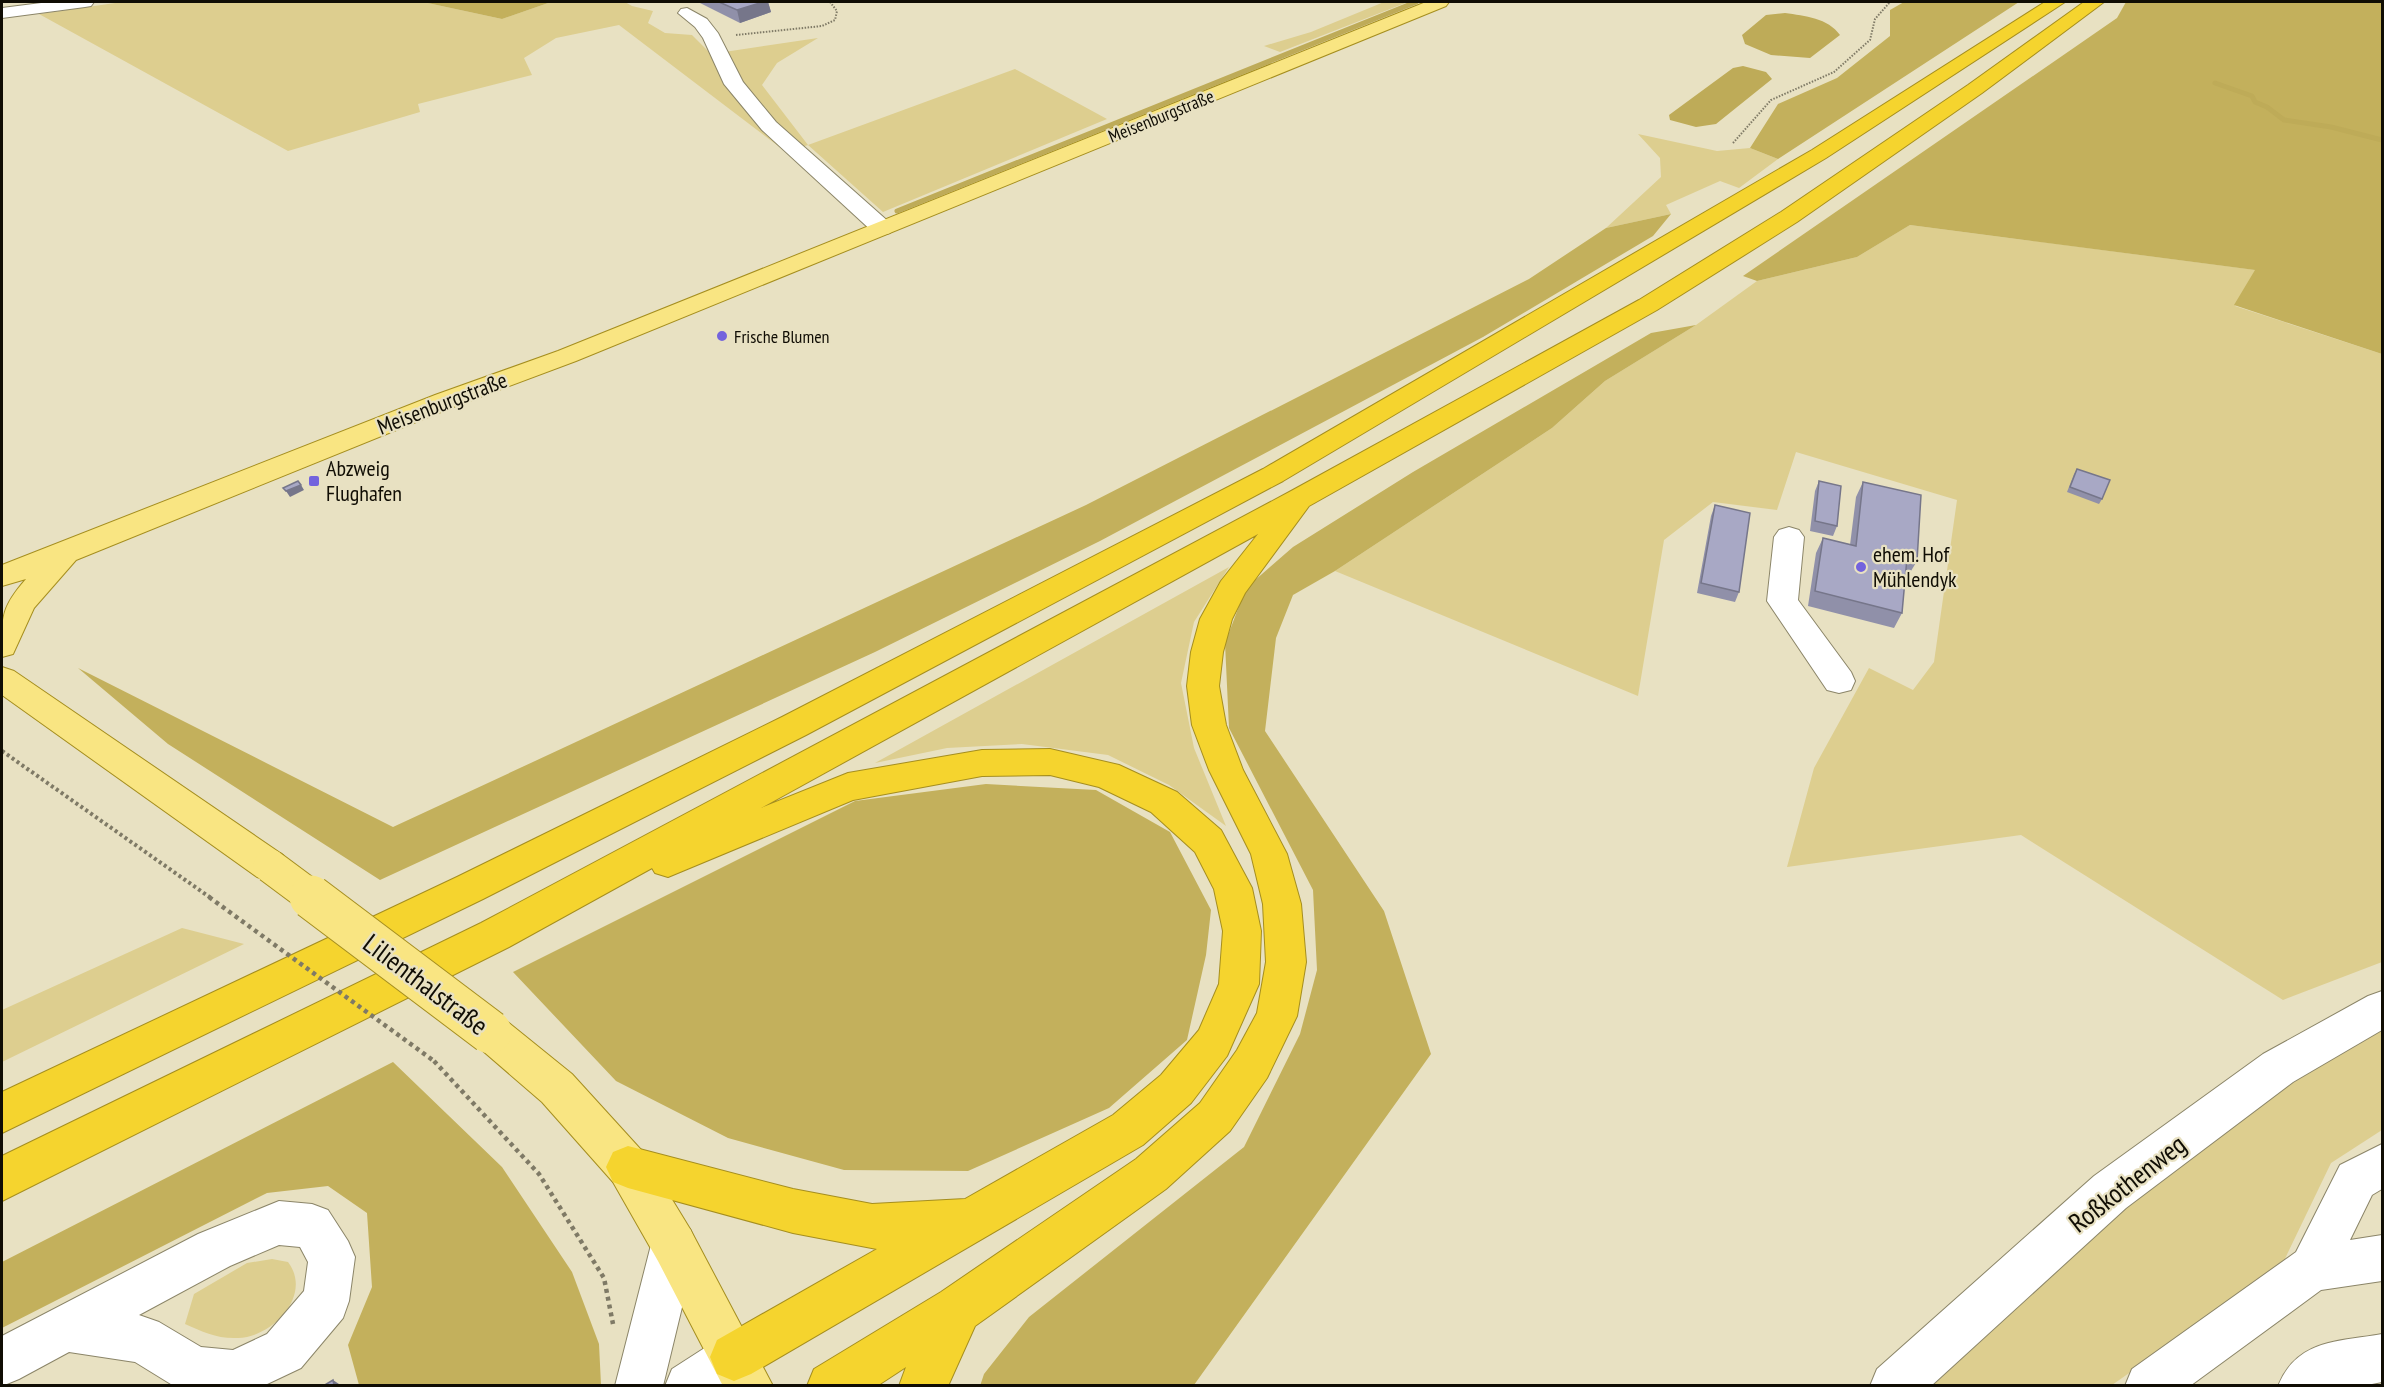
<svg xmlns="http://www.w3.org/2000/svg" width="2384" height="1387" font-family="'PT Sans Narrow',sans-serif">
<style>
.green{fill:#ddce8f}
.forest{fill:#c3b05c}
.water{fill:#beab58}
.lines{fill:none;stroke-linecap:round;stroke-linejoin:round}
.stream{stroke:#beab58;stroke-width:5}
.minor-casing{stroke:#8b8568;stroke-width:2}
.major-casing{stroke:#a58e1f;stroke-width:2}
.highway-casing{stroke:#a58e1f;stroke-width:2}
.path-far2{stroke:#7f7a66;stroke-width:2;stroke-dasharray:1.5 1.5;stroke-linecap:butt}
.path-far1{stroke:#7f7a66;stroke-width:4;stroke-dasharray:3 3;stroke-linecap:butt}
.path{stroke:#7f7a66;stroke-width:4.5;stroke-dasharray:4 4;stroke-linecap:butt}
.minor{fill:#fff;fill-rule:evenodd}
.major{fill:#f9e582;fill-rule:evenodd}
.highway{fill:#f5d42e;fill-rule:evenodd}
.major-bridge-far1-casing{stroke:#a58e1f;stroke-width:35;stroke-linecap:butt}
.major-bridge-casing{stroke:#a58e1f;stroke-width:45;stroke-linecap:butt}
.path-bridge-far1{stroke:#7f7a66;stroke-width:4;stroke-dasharray:3 3;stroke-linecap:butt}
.path-bridge{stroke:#7f7a66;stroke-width:4.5;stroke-dasharray:4 4;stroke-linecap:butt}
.major-bridge-far1{stroke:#f9e582;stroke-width:33}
.major-bridge{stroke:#f9e582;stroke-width:43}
.wall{fill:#9090a9}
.shaded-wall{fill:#76768a}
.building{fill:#a8a8c5;stroke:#76768a;stroke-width:1.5}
.poi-dot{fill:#7363dd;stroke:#e8e1c2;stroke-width:2}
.labels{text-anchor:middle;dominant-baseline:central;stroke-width:4.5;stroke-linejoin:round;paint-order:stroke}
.far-street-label{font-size:18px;fill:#100d04;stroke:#e8e1c2}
.far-poi-label{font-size:18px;fill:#100d04;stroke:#e8e1c2;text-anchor:start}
.street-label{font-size:22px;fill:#100d04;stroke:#e8e1c2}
.poi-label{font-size:22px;fill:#100d04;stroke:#e8e1c2;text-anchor:start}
.near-street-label{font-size:27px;fill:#100d04;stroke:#e8e1c2}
</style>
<rect width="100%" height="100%" fill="#e8e1c2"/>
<path class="green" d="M 122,2 L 423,2 L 502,19 L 551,2 L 625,2 L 632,6 L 653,11 L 648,23 L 665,33 L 692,35 L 711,54 L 818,38 L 777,63 L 762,85 L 808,145 L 1015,69 L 1107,119 L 883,212 L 808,145 L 786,152 L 619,25 L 556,38 L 524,58 L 532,75 L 418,104 L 420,112 L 288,151 L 39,14 Z
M 1384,2 L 1408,2 L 1280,52 L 1264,46 L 1311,32 Z
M 1638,134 L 1717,151 L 1750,148 L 1778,159 L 1739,188 L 1720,181 L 1666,205 L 1671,214 L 1606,228 L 1661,177 L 1660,158 Z
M 1910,225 L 2256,270 L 2235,306 L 2382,354 L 2382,962 L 2283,1000 L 2021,835 L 1787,867 L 1814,768 L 1869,668 L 1913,690 L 1934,662 L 1957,500 L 1796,452 L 1777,510 L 1713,502 L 1664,540 L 1638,696 L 1335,571 L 1552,428 L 1605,381 L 1696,325 L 1757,281 L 1857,257 Z
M 1229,567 L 1194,622 L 1181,683 L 1194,748 L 1226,826 L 1169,785 L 1108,755 L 1022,744 L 947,748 L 875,763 Z
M 182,928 L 244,944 L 2,1062 L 2,1010 Z
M 2382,1027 L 2382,1130 L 2331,1163 L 2281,1267 L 2112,1385 L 1932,1386 L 2108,1222 L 2293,1077 Z
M 272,1259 L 288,1262 C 313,1295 273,1337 238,1338 C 217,1339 203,1332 185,1324 L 194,1294 L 247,1263 Z"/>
<path class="forest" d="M 423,2 L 551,2 L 502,19 Z
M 1904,2 L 2019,2 L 1778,159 L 1750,148 L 1778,104 L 1837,78 L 1890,36 L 1890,10 Z
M 2126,2 L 2382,2 L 2382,354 L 2234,305 L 2255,270 L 1910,225 L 1857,257 L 1757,281 L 1743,276 L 2117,18 Z
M 1671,214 L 1653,236 L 1483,337 L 1100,541 L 875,652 L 380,880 L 168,744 L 78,668 L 393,827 L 1086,505 L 1529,279 L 1606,228 Z
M 1696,325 L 1605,381 L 1552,428 L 1335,571 L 1293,595 L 1276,638 L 1265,731 L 1384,911 L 1431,1054 L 1194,1385 L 980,1386 L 984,1374 L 1029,1317 L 1244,1147 L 1300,1034 L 1317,970 L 1313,890 L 1229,728 L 1225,643 L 1246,588 L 1293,547 L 1413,472 L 1651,333 Z
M 986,784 L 1096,790 L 1170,832 L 1211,910 L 1206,955 L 1187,1040 L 1109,1108 L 968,1171 L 844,1170 L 728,1138 L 616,1081 L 513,972 L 855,801 Z
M 393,1062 L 502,1167 L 572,1272 L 599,1344 L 601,1385 L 359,1385 L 348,1345 L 372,1287 L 367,1213 L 328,1186 L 267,1193 L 2,1328 L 2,1262 Z"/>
<path class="water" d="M 1785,13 C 1805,16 1828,18 1840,35 L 1810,58 L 1771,55 L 1745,44 L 1742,35 L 1766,15 Z
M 1743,66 L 1766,72 L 1772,79 L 1716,124 L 1696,127 L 1670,120 L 1669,115 L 1733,68 Z"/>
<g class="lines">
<path class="stream" d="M 2215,83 L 2252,96 L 2255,102 L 2267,107 L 2284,120 L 2331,127 L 2382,140
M 897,211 L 1416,2"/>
<g class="minor-casing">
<path id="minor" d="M 49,2 L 94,2 L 91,6 L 85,7 L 2,18 L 2,8 Z
M 687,8 L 707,19 L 718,33 L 743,82 L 776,122 L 890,223 L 893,228 L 890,233 L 882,235 L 874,233 L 762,130 L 724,84 L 703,38 L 695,27 L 678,13 L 681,9 Z
M 1789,527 L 1799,530 L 1804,537 L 1798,600 L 1851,672 L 1855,681 L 1851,690 L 1839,693 L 1827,690 L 1767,601 L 1774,537 L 1779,530 Z
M 2382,991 L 2382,1030 L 2293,1082 L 2126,1208 L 1931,1386 L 1870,1386 L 1877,1369 L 2094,1176 L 2263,1054 L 2368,996 Z
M 2382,1144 L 2382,1189 L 2372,1195 L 2350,1240 L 2382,1235 L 2382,1281 L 2321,1290 L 2190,1386 L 2125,1386 L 2132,1369 L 2296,1252 L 2340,1165 Z
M 279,1201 L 312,1204 L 328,1210 L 348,1241 L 355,1257 L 349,1301 L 343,1318 L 301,1368 L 263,1386 L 174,1386 L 135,1362 L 69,1352 L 19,1379 L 2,1386 L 2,1336 L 198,1234 ZM 279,1245 L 300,1247 L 308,1262 L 304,1291 L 267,1334 L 233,1350 L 201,1347 L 159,1322 L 139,1315 L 230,1266 Z
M 674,1222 L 690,1229 L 697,1245 L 663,1386 L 615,1386 L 651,1245 L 658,1229 Z
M 734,1333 L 751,1340 L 758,1357 L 751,1374 L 733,1386 L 665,1386 L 672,1369 L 717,1340 Z
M 2382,1334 L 2382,1382 L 2362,1386 L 2278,1386 C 2297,1339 2338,1342 2382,1334 Z"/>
</g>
<g class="major-casing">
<path id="major" d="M 1426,2 L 1449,2 L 1446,6 L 576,361 L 453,407 L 76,560 L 34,608 L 13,654 L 2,657 C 2,617 0,609 26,579 L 2,586 L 2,565 L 435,395 L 558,351 Z
M 2,667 L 14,671 L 283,855 L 288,866 L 283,877 L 270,881 L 257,877 L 2,695 Z
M 490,1013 L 504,1019 L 572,1074 L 643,1152 L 690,1229 L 773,1386 L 723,1386 L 658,1261 L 613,1182 L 542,1102 L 476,1045 L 470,1032 L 476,1019 Z"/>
</g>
<g class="highway-casing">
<path id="highway" d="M 2045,2 L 2065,2 L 1826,158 L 1283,481 L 806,735 L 483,899 L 2,1133 L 2,1092 L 457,877 L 782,717 L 1263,469 L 1812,150 Z
M 2084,2 L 2104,2 L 1982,93 L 1797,222 L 1657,310 L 1309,506 L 1245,593 L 1232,619 L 1223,652 L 1219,686 L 1226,725 L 1243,770 L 1287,854 L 1301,904 L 1306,962 L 1297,1016 L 1267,1078 L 1230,1131 L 1166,1189 L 975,1326 L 948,1386 L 899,1386 L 906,1367 L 877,1386 L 807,1386 L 814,1369 L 941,1292 L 1136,1159 L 1200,1103 L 1237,1050 L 1257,1013 L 1266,962 L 1263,904 L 1251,854 L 1209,770 L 1192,725 L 1187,686 L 1191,652 L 1200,619 L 1221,581 L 1258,534 L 761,808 L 848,773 L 982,750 L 1050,749 L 1119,765 L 1177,792 L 1221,830 L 1252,888 L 1261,931 L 1259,984 L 1227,1056 L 1191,1103 L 1143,1145 L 751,1374 L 734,1381 L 717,1374 L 710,1357 L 717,1340 L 877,1249 L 793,1233 L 628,1188 L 613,1182 L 606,1167 L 613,1152 L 628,1146 L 793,1189 L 872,1204 L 965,1199 L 1113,1115 L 1161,1075 L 1199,1030 L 1219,984 L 1223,931 L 1214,889 L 1195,852 L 1151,812 L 1099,787 L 1050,775 L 982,776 L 853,800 L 668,877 L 655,873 L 652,868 L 509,947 L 2,1201 L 2,1156 L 481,923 L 1293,490 L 1639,300 L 1781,212 L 1968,85 Z"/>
</g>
<path class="path-far2" d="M 736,35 L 822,26 L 835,20 L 837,11 L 830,2
M 1733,143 L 1771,100 L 1834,72 L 1870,40 L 1875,19 L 1890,2"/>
<path class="path-far1" d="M 2,751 L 208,896"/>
<path class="path" d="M 434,1061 L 539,1174 L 604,1278 L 613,1324"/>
<use href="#minor" class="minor"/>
<use href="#major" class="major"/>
<use href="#highway" class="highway"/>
<g class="major-bridge-far1-casing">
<path id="major-bridge-far1" d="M 270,866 L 313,898"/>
</g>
<g class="major-bridge-casing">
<path id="major-bridge" d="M 311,897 L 490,1032"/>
</g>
<path class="path-bridge-far1" d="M 208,896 L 211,898"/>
<path class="path-bridge" d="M 209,897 L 434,1061"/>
<use href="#major-bridge-far1" class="major-bridge-far1"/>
<use href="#major-bridge" class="major-bridge"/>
</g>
<path class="wall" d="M 698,2 L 768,2 L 771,12 L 740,23 Z
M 2077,469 L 2102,499 L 2099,504 L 2067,492 L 2074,474 Z
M 1819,481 L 1837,526 L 1833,536 L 1810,531 L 1815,491 Z
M 1863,482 L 1917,561 L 1908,576 L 1905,575 L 1902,613 L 1894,628 L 1808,606 L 1816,553 L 1823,538 L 1850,545 L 1856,497 Z
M 1715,505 L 1739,592 L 1735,602 L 1697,593 L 1711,516 Z"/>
<path class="shaded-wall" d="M 763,2 L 768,2 L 771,12 L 740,23 L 737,10 Z
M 301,485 L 304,490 L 290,497 L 286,491 Z
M 333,1380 L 342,1386 L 334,1386 Z"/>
<path class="building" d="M 719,2 L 763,2 L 737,10 Z
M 2077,469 L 2110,480 L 2102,499 L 2070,487 Z
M 298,481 L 301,485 L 286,491 L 283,488 Z
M 1819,481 L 1841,486 L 1837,526 L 1815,521 Z
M 1863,482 L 1921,495 L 1917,561 L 1907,558 L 1902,613 L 1815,591 L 1823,538 L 1856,546 Z
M 1715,505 L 1750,513 L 1739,592 L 1701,583 Z
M 333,1380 L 334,1386 L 323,1386 Z"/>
<g class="poi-dot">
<circle cx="722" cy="336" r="6"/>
<rect x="308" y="475" width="12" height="12" rx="3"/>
<circle cx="1861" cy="567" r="6"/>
</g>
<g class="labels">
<g class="far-street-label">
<text transform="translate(1161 116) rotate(-22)">Meisenburgstraße</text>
</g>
<g class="far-poi-label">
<text x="734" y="336">Frische Blumen</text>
</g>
<g class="street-label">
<text transform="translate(442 403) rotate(-21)">Meisenburgstraße</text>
</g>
<g class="poi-label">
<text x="326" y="468">Abzweig<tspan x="326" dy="25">Flughafen</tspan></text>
<text x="1873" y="554">ehem. Hof<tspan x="1873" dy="25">Mühlendyk</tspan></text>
</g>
<g class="near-street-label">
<text transform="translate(426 984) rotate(37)">Lilienthalstraße</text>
<text transform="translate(2127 1183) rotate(-38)">Roßkothenweg</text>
</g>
</g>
<rect width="2384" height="1387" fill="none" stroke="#100d04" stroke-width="6"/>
</svg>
